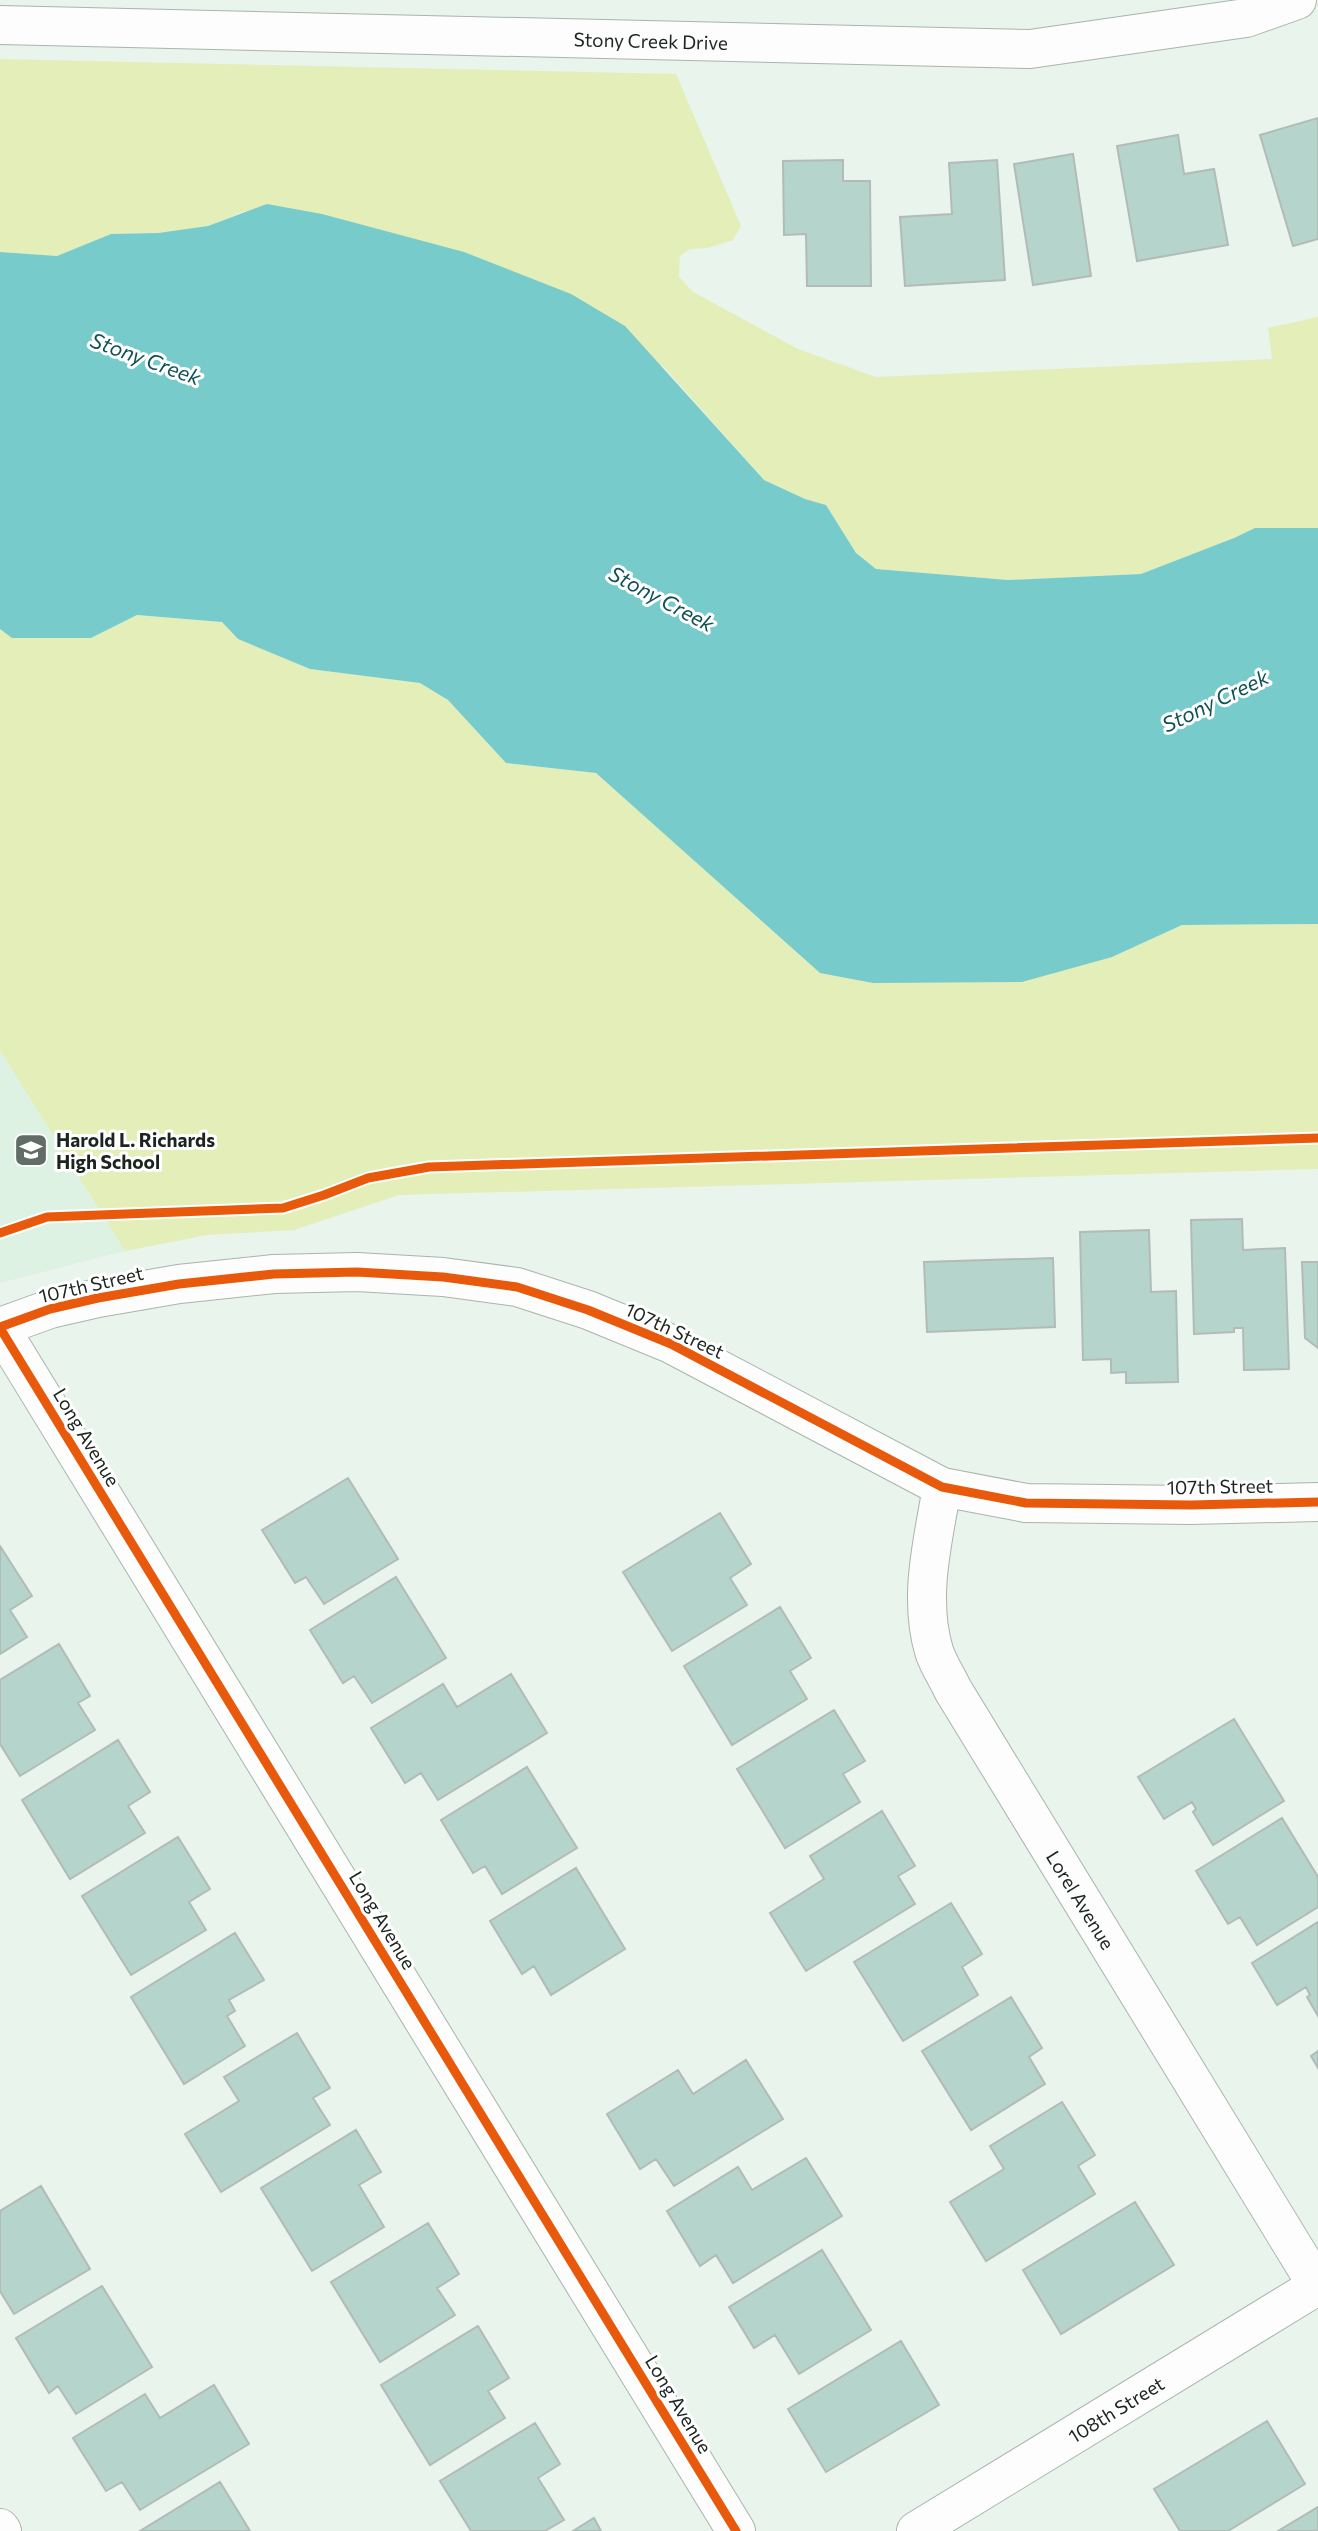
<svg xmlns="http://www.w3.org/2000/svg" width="1318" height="2531" font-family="Commissioner,sans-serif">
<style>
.built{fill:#ddf2e3}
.green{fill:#e4eeb9}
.water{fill:#77cbca}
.building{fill:#b5d5cc;stroke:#b2bbb7;stroke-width:2}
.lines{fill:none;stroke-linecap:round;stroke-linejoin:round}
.street-casing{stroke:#aab4ad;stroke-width:40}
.street{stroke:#fcfdfc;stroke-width:38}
.cycleway-casing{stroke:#fff;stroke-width:13}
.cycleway{stroke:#e8590c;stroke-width:9}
.labels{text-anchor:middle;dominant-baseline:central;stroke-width:6;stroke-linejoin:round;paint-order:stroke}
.street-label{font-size:19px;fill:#1c241f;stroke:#fff}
.poi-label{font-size:19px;font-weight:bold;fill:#1c241f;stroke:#fff;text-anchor:start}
.water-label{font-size:21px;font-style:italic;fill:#0f5254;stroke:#fff}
</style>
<rect width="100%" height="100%" fill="#e8f4ec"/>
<path class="built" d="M 0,1050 L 125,1251 L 0,1283 Z"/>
<path class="green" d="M 0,59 L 676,74 L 741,226 L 733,240 L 708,248 L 690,249 L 680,256 L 679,277 L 693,292 L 798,349 L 876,377 L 1272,359 L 1268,328 L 1318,317 L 1318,528 L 1255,528 L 1234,538 L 1141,574 L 1008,580 L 876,569 L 856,553 L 826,505 L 805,499 L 764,480 L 663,366 L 245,211 L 208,226 L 158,233 L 111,234 L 57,256 L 0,252 Z
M 137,615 L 222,622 L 238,639 L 310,669 L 420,683 L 448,700 L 506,763 L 596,773 L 820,973 L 1112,957 L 1182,925 L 1318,924 L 1318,1169 L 399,1195 L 294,1230 L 207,1235 L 125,1251 L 0,1050 L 0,629 L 13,638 L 91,638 Z"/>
<path class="water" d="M 267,204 L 322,214 L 464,252 L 571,294 L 625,326 L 764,480 L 805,499 L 826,505 L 856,553 L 876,569 L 1008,580 L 1141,574 L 1234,538 L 1255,528 L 1318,528 L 1318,924 L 1182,925 L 1112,957 L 1022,982 L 873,983 L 820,973 L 596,773 L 506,763 L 448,700 L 420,683 L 310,669 L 238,639 L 222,622 L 137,615 L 91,638 L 12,638 L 0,629 L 0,252 L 57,256 L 111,234 L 158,233 L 208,226 Z"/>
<path class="building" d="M 1318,118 L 1318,239 L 1293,246 L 1260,135 Z
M 1178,135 L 1184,174 L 1214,169 L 1228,245 L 1137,261 L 1117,146 Z
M 1073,154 L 1091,276 L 1033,285 L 1014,164 Z
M 843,160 L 843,181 L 870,181 L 871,286 L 807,286 L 806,234 L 784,235 L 783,161 Z
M 997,160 L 1005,280 L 905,286 L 900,217 L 952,214 L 949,163 Z
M 1242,1219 L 1243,1250 L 1285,1248 L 1289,1369 L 1244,1370 L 1243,1328 L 1234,1328 L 1234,1332 L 1194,1334 L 1191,1220 Z
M 1149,1230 L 1151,1292 L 1176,1291 L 1178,1382 L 1126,1383 L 1126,1372 L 1111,1373 L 1111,1359 L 1083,1360 L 1080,1232 Z
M 1053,1258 L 1055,1327 L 927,1332 L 924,1262 Z
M 1302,1262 L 1318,1262 L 1318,1348 L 1305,1338 Z
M 348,1478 L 398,1559 L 324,1604 L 306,1577 L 295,1583 L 262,1530 Z
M 720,1513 L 751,1564 L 730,1578 L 747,1605 L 672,1651 L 623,1572 Z
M 0,1546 L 32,1596 L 10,1610 L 27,1637 L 0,1654 Z
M 396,1577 L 446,1658 L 372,1703 L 354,1676 L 343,1683 L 310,1630 Z
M 780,1607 L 811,1658 L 790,1671 L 807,1699 L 732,1745 L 684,1666 Z
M 59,1644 L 90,1696 L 78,1703 L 95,1730 L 20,1776 L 0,1744 L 0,1680 Z
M 511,1674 L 547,1733 L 438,1800 L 421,1773 L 405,1783 L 371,1728 L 443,1684 L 457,1707 Z
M 834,1710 L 865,1761 L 843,1774 L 860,1802 L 785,1848 L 737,1769 Z
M 1234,1719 L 1284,1801 L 1213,1845 L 1193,1812 L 1196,1809 L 1192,1802 L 1164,1819 L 1138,1777 Z
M 118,1740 L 150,1792 L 128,1806 L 145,1833 L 70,1879 L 22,1800 Z
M 527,1767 L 577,1848 L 502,1894 L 485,1866 L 473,1873 L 441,1820 Z
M 882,1811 L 915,1866 L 898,1876 L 915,1904 L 806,1971 L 770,1913 L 824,1879 L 810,1856 Z
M 1282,1818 L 1318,1877 L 1318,1907 L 1257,1945 L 1240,1917 L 1228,1924 L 1196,1871 Z
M 178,1837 L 210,1889 L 189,1902 L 206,1930 L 131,1975 L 82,1896 Z
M 576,1868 L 625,1949 L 551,1995 L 534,1966 L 522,1974 L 490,1921 Z
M 951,1903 L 982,1954 L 962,1967 L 978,1995 L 903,2041 L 854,1962 Z
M 1318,1922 L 1318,2016 L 1307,1997 L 1310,1995 L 1306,1987 L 1277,2005 L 1252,1963 Z
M 235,1933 L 264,1980 L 229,2000 L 235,2011 L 227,2016 L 245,2046 L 184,2084 L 131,1997 Z
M 1011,1997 L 1042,2048 L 1029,2057 L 1045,2084 L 971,2130 L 922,2051 Z
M 297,2033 L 330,2088 L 313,2098 L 330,2125 L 221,2192 L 185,2134 L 239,2101 L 224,2077 Z
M 1318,2051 L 1318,2068 L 1311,2056 Z
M 746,2060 L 783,2119 L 674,2186 L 656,2159 L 640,2169 L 607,2114 L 678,2070 L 693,2094 Z
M 1062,2102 L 1095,2155 L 1078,2166 L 1095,2194 L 986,2261 L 950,2202 L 1004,2169 L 990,2146 Z
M 356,2130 L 381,2172 L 359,2185 L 384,2227 L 312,2271 L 261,2188 Z
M 806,2158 L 842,2216 L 733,2283 L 716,2255 L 700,2266 L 667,2211 L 738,2167 L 752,2190 Z
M 41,2186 L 90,2269 L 14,2314 L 0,2291 L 0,2211 Z
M 1135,2202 L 1174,2265 L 1061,2334 L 1023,2270 Z
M 428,2223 L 459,2274 L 437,2288 L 455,2315 L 380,2362 L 331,2282 Z
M 822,2250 L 871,2330 L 799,2374 L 775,2335 L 754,2348 L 729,2307 Z
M 102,2286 L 152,2367 L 76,2414 L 58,2386 L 49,2393 L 16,2338 Z
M 478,2326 L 509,2378 L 488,2391 L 505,2418 L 430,2465 L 381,2385 Z
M 901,2341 L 939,2405 L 826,2472 L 788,2409 Z
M 214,2385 L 249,2444 L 140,2510 L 122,2482 L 106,2491 L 73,2438 L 145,2394 L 160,2418 Z
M 1267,2421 L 1305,2484 L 1228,2531 L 1180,2531 L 1154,2489 Z
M 535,2423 L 560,2464 L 538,2478 L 564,2520 L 545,2531 L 471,2531 L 440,2481 Z
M 220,2482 L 250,2531 L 140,2531 Z
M 1318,2507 L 1318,2531 L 1278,2531 Z
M 594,2518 L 601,2531 L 573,2531 Z"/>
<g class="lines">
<g class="street-casing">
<g id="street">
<path id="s1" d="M 0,25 L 1030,49 L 1246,18 L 1297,0"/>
<path d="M 0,1327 L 50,1309 L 98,1298 L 179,1284 L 274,1274 L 357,1272 L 443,1277 L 517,1287 L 588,1310 L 671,1344 L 942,1487 L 1026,1503 L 1191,1505 L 1318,1502"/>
<path d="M 0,1328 L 736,2531"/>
<path id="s2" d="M 942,1487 C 933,1541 918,1597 934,1651 C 938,1664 947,1677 953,1690 L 1318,2287"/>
<path d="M 0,2528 L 2,2531"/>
<path id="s3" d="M 916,2531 L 1317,2286"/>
</g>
</g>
<use href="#street" class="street"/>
<g class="cycleway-casing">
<path id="cycleway" d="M 0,1233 L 47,1217 L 283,1208 L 324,1195 L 368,1178 L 429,1167 L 1318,1138
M 0,1327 L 50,1309 L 98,1298 L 179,1284 L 274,1274 L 357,1272 L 443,1277 L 517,1287 L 588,1310 L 671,1344 L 942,1487 L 1026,1503 L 1191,1505 L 1318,1502
M 0,1328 L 736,2531"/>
</g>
<use href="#cycleway" class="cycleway"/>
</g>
<defs>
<g id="school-square" transform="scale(1.75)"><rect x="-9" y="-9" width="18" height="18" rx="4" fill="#636d67" stroke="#fff"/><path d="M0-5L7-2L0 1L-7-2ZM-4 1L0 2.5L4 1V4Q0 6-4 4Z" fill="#fff"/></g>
</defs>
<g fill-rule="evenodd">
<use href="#school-square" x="31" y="1150"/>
</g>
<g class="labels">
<g class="street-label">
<text stroke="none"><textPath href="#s1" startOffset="651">Stony Creek Drive</textPath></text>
<text transform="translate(91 1284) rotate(-13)">107th Street</text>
<text transform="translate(675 1330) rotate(25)">107th Street</text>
<text transform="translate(87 1437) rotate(59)">Long Avenue</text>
<text transform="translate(1220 1486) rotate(-1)">107th Street</text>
<text stroke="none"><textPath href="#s2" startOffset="455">Lorel Avenue</textPath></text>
<text transform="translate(383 1920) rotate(59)">Long Avenue</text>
<text transform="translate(679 2404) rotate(59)">Long Avenue</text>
<text stroke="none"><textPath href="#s3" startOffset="234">108th Street</textPath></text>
</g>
<g class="poi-label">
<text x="56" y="1139">Harold L. Richards<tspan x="56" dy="22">High School</tspan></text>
</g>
<g class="water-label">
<text transform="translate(146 358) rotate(20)">Stony Creek</text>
<text transform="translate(662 598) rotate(28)">Stony Creek</text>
<text transform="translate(1215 700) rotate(-26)">Stony Creek</text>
</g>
</g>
</svg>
